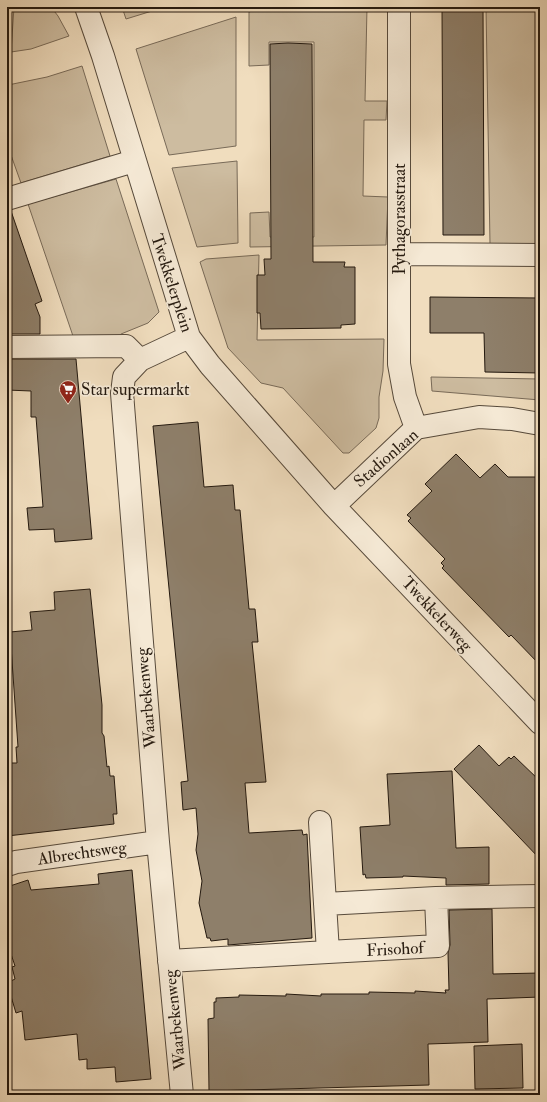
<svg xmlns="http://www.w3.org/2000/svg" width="547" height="1102" font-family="'IM FELL Double Pica',serif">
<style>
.green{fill:#cdbca0;stroke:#786a58}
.building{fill:#8e7f6a;stroke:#24190f}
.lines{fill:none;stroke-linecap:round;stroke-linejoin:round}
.minor-casing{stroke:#574a3b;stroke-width:24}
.minor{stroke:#f5e9d5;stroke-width:22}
.labels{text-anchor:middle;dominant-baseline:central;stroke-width:3.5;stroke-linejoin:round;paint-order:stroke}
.street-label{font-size:17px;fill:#24190f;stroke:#f5e9d5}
.poi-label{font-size:17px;fill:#24190f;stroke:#f5e9d5;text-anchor:start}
</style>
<rect width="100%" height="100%" fill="#f0ddbe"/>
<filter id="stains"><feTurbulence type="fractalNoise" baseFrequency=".005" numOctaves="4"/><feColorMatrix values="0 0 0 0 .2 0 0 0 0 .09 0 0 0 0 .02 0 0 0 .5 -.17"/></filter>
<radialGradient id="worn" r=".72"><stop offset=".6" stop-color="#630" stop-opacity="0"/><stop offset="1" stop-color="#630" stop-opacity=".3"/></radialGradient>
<path class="green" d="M 14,7 L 51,7 L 58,16 L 69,36 L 31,49 L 11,52 Z
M 122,7 L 165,7 L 126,19 Z
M 266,7 L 367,7 L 365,101 L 387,101 L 386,120 L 364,120 L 363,196 L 388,197 L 386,245 L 250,247 L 250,213 L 269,212 L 270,237 L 314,237 L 314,42 L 269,42 L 269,65 L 249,66 L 249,12 Z
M 486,7 L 540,7 L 540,245 L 490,244 Z
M 236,17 L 236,146 L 169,155 L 136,49 Z
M 82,66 L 110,156 L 21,183 L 7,144 L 8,85 L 47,77 Z
M 237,161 L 238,243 L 197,247 L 172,168 Z
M 116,179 L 159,312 L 148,323 L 121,334 L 116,340 L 74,339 L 28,204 Z
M 259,255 L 257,340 L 384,339 L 383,371 L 379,397 L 379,418 L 376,428 L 349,453 L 343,453 L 283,388 L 261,383 L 228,348 L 200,262 L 206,259 Z
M 431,377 L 540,379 L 540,400 L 432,391 Z"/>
<path class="building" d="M 442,7 L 483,7 L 484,235 L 443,235 Z
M 288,43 L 312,44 L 313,262 L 345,262 L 344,267 L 355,267 L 355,324 L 341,325 L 341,328 L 261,329 L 260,313 L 257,313 L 257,275 L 265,275 L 264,259 L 271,259 L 270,44 Z
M 7,211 L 11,211 L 42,301 L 35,304 L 40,317 L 40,334 L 7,334 Z
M 430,297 L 540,298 L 540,373 L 485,372 L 484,333 L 430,333 Z
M 7,359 L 76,359 L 92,539 L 55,542 L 54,529 L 29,530 L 27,508 L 43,507 L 36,417 L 31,417 L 31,391 L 7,390 Z
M 198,422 L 204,487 L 233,485 L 235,510 L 240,510 L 249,609 L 255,609 L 258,642 L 252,642 L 266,782 L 245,783 L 249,833 L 302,830 L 303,835 L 307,834 L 312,938 L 228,945 L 228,939 L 211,941 L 210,938 L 207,938 L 199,903 L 202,881 L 196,850 L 198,834 L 196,808 L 183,810 L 181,782 L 188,781 L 153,426 Z
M 456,454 L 480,478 L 495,464 L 508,477 L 540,477 L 540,665 L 511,635 L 509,637 L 442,568 L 444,566 L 441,563 L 445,559 L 408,521 L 411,518 L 407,515 L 432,491 L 425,484 Z
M 90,589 L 102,705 L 102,733 L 104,736 L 107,767 L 109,766 L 110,776 L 114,776 L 117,814 L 113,814 L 114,824 L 7,836 L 7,811 L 11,810 L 10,763 L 17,763 L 16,747 L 18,747 L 10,632 L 32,630 L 30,612 L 55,610 L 54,592 Z
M 479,745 L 499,766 L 509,757 L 511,759 L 514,756 L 540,781 L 540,859 L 454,769 Z
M 452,771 L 456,848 L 489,847 L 489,884 L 446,885 L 446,878 L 403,876 L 403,877 L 366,878 L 365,874 L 363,875 L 360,827 L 390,825 L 387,774 Z
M 132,870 L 151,1079 L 116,1082 L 115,1067 L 87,1069 L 87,1059 L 79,1060 L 77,1034 L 25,1040 L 22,1011 L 16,1013 L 7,983 L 15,979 L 12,967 L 15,966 L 7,942 L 7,887 L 28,880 L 31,890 L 99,884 L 98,874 Z
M 492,909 L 493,974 L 540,973 L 540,997 L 487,999 L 488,1042 L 428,1044 L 429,1085 L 209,1091 L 208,1019 L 214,1018 L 214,1002 L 216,1002 L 216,998 L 239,997 L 239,995 L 286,996 L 286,994 L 321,996 L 321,994 L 369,994 L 369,992 L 415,993 L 415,991 L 446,993 L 445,990 L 449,990 L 448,953 L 450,945 L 449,910 Z
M 522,1044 L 523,1088 L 475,1089 L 474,1046 Z"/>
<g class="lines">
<g class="minor-casing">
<path id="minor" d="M 86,7 L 103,56 L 189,337 L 210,365 L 334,506 L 540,723
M 399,7 L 399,364 L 405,397 L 416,428
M 7,199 L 134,161
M 399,254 L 540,255
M 7,347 L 126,346 L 140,360
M 334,506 L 416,428 L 479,417 L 512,419 L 540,424
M 7,865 L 16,862 L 158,842
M 436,898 L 540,896
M 325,904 L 436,898 L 438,946 L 328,952
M 169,961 L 328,952 L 320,822
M 182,1095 L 158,842 L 122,393 L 124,377 L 140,360 L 189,337"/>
</g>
<use href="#minor" class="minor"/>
</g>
<defs>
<g id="supermarket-pin" transform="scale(0.9)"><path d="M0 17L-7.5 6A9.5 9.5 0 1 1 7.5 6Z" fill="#8f2418" stroke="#f5e9d5"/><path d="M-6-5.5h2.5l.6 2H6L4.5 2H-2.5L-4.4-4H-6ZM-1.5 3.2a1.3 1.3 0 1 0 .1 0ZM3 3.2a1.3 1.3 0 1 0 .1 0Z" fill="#fff"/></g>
</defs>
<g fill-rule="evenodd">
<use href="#supermarket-pin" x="68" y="389"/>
</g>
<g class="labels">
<g class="street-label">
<text transform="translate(399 219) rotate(-90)">Pythagorasstraat</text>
<text transform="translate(172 283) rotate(72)">Twekkelerplein</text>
<text transform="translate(386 458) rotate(-41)">Stadionlaan</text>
<text transform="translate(437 614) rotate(47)">Twekkelerweg</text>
<text transform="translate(146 698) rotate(-95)">Waarbekenweg</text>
<text transform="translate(82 853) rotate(-8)">Albrechtsweg</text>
<text transform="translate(395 949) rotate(-3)">Frisohof</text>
<text transform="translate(175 1020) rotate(-96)">Waarbekenweg</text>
</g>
<g class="poi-label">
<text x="81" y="389">Star supermarkt</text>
</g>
</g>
<rect width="547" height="1102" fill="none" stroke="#f0ddbe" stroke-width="24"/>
<rect x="8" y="8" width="531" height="1086" fill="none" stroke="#24190f" stroke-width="2"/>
<rect x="12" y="12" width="523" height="1078" fill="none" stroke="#24190f"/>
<rect width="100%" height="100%" filter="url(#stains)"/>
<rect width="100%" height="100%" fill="url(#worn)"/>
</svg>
